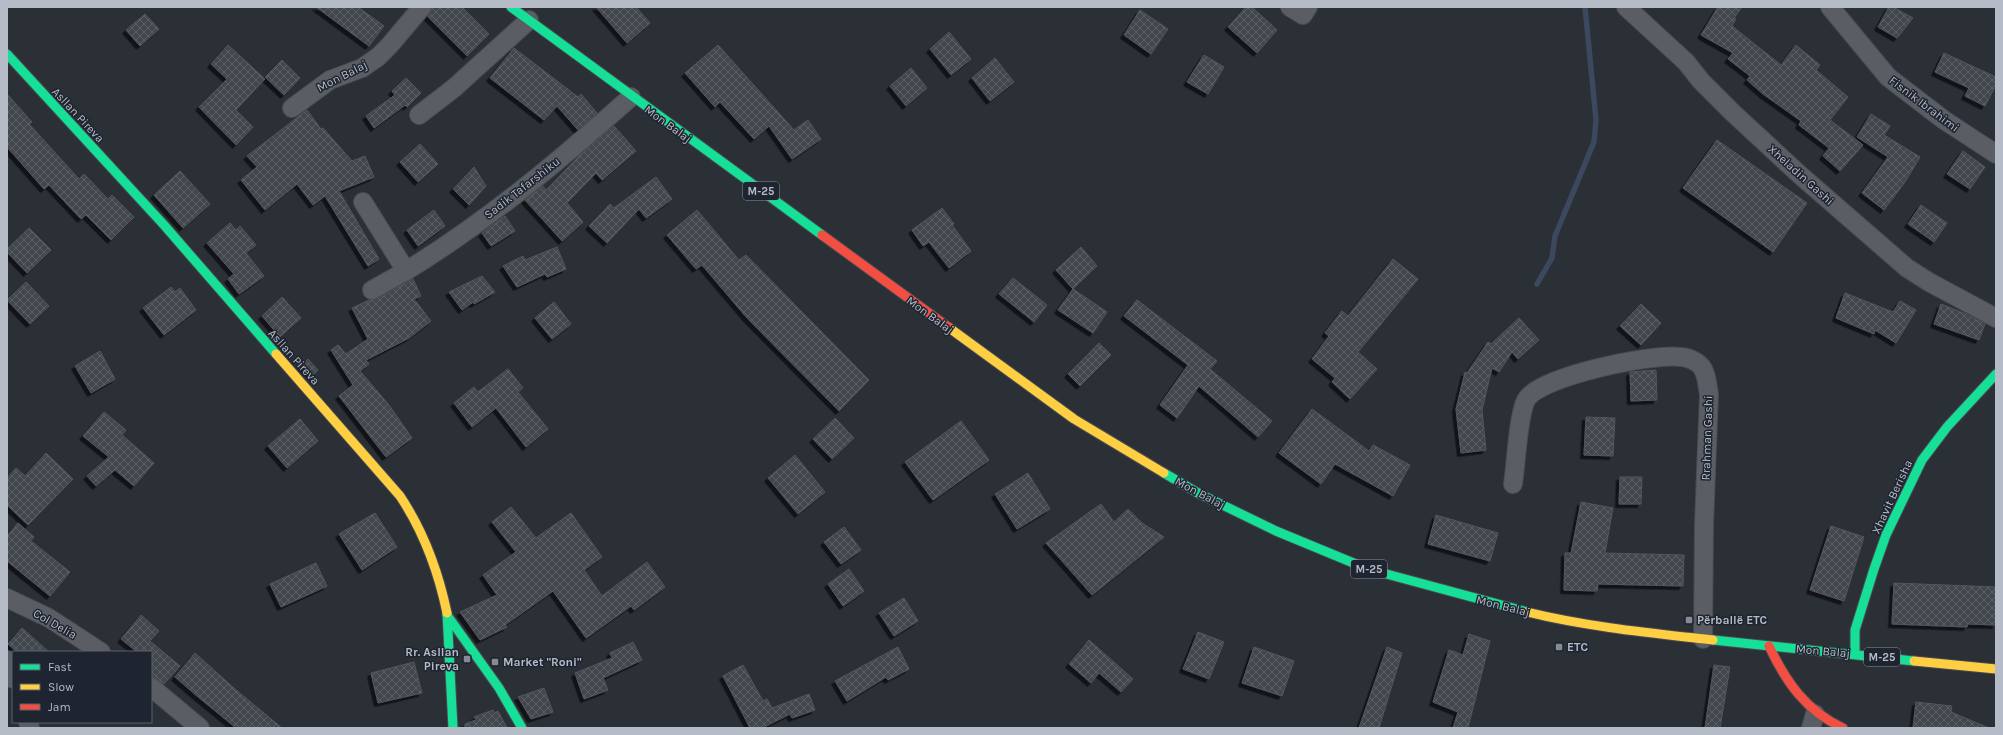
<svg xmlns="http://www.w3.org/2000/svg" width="2003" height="735" viewBox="0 0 2003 735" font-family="Karla,sans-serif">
  <defs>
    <pattern id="building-cross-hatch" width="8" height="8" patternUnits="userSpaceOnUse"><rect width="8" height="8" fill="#43474d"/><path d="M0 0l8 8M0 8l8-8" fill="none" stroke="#5c6065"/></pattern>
    <filter id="shadow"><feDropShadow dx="-3.5" dy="3.5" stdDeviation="0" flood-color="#0009"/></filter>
  </defs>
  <rect width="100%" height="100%" fill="#2b2f36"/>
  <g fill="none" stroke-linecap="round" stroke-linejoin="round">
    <path stroke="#3b485e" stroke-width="5.5" d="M 1537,284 L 1552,258 L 1555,236 L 1594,142 L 1596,120 L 1585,7"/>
  </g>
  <g fill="url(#building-cross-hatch)" stroke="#52565d" filter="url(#shadow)">
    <path d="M 316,7 L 358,7 L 384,26 L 369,46 Z"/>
    <path d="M 432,7 L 462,7 L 489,34 L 467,56 L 428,17 Z"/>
    <path d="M 596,7 L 636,7 L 650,23 L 627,43 Z"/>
    <path d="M 1246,7 L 1252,7 L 1277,30 L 1257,53 L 1228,27 Z"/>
    <path d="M 1718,7 L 1742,7 L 1734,18 L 1736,19 L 1732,26 L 1781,65 L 1796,45 L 1820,65 L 1816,70 L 1848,97 L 1830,120 L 1863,145 L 1840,171 L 1823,156 L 1829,148 L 1799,125 L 1801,121 L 1763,94 L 1747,80 L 1750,76 L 1728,59 L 1733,53 L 1701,35 Z"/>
    <path d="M 1889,7 L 1893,7 L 1913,18 L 1897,38 L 1878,27 Z"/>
    <path d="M 1140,10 L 1168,29 L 1151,54 L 1124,35 Z"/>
    <path d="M 145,14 L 159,29 L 140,46 L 126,30 Z"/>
    <path d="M 949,32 L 971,59 L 951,75 L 930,49 Z"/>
    <path d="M 228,45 L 265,79 L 236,110 L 253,127 L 236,145 L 199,107 L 227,79 L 211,64 Z"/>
    <path d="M 718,45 L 794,130 L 808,120 L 821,139 L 792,159 L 769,126 L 754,139 L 720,102 L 715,107 L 685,73 Z"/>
    <path d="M 514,48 L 578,97 L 581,94 L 597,113 L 578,130 L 557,106 L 544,120 L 490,78 Z"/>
    <path d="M 1944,53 L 1996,77 L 1996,85 L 1985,106 L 1965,96 L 1969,88 L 1935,72 Z"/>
    <path d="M 1204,55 L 1224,67 L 1208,94 L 1187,82 Z"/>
    <path d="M 995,58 L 1014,82 L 990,101 L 972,78 Z"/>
    <path d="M 282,60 L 300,78 L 284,95 L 265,77 Z"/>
    <path d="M 911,68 L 927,88 L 906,106 L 890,86 Z"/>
    <path d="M 406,78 L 421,93 L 407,107 L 405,105 L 374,128 L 366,116 L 395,95 L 392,91 Z"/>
    <path d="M 7,94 L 32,122 L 29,124 L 79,179 L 84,174 L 108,199 L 112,195 L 134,217 L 111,240 L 86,215 L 81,219 L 49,185 L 44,189 L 7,147 Z"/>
    <path d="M 307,110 L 321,129 L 323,128 L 352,161 L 365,156 L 374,177 L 339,191 L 379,259 L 368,266 L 325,196 L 313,205 L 297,184 L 265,210 L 241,180 L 257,167 L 247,156 Z"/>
    <path d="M 1871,114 L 1890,126 L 1884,135 L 1920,157 L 1905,182 L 1884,210 L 1862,193 L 1888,157 L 1857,137 Z"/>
    <path d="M 614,126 L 636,151 L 602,180 L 596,173 L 567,203 L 583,222 L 562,241 L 525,200 L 543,186 L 546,190 L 580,155 Z"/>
    <path d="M 1717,140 L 1807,203 L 1773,252 L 1683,188 Z"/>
    <path d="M 420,144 L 438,164 L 418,182 L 400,162 Z"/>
    <path d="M 1963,151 L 1985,167 L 1970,189 L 1947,174 Z"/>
    <path d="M 474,167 L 486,186 L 469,205 L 453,189 Z"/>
    <path d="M 180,171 L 210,204 L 183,228 L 154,195 Z"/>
    <path d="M 656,177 L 672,199 L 646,218 L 639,209 L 607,243 L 589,226 L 610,204 L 614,208 Z"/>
    <path d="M 1921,205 L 1947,223 L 1934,242 L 1908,224 Z"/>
    <path d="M 942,208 L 954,224 L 952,225 L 971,251 L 949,268 L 929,242 L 923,246 L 912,230 Z"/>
    <path d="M 434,210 L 445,226 L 418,246 L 407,230 Z"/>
    <path d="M 697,210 L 739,260 L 746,255 L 869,380 L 839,411 L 747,318 L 702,265 L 696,269 L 667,235 Z"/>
    <path d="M 505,216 L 515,231 L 491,246 L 482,233 Z"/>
    <path d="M 230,223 L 236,230 L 240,226 L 256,245 L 246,253 L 264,276 L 239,294 L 228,279 L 234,274 L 207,243 Z"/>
    <path d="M 29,228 L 51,250 L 27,273 L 7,252 L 7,249 Z"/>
    <path d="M 557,247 L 566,269 L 547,277 L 545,274 L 517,287 L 503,266 L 523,256 L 525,260 Z"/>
    <path d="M 1081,247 L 1097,266 L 1073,289 L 1056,270 Z"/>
    <path d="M 1393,259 L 1418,279 L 1358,352 L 1377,369 L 1350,399 L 1332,382 L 1335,378 L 1312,359 L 1329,336 L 1325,333 L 1342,311 L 1348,316 Z"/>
    <path d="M 482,276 L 495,292 L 474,304 L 473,302 L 462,310 L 449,292 Z"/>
    <path d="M 1013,278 L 1047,305 L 1034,322 L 999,294 Z"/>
    <path d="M 413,279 L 421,296 L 414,299 L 431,321 L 409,338 L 366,360 L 369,364 L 360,371 L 389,405 L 412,438 L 386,457 L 339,396 L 353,385 L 331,350 L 338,345 L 346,354 L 368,339 L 352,308 L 369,300 L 377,299 Z"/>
    <path d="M 26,282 L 49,306 L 30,324 L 7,300 Z"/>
    <path d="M 171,287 L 175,292 L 180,288 L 196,310 L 164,335 L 143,308 Z"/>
    <path d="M 1073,289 L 1107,312 L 1093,333 L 1058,310 Z"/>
    <path d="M 1845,293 L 1893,312 L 1900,301 L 1916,310 L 1896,343 L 1875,330 L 1874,334 L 1836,318 Z"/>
    <path d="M 282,297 L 301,318 L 280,337 L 262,316 Z"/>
    <path d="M 1137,300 L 1217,361 L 1210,369 L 1272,421 L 1258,437 L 1199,386 L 1177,418 L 1160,405 L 1188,365 L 1124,316 Z"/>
    <path d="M 554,302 L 571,324 L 552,339 L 535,318 Z"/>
    <path d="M 1641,304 L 1661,323 L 1641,345 L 1620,326 Z"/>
    <path d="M 1941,304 L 1966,314 L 1985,324 L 1979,340 L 1934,324 Z"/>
    <path d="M 1519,318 L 1539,340 L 1518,359 L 1512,352 L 1499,372 L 1492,368 L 1482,410 L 1486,450 L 1461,453 L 1456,409 L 1465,372 L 1467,373 L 1488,342 L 1491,344 Z"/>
    <path d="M 1099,343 L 1111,355 L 1080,386 L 1068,374 Z"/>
    <path d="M 100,351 L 115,379 L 91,393 L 75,366 Z"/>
    <path d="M 308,359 L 318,370 L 312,376 L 302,365 Z"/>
    <path d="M 508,369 L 523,388 L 518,392 L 548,429 L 526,447 L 496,408 L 472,427 L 454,403 L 474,387 L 478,392 Z"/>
    <path d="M 1656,370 L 1657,400 L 1631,401 L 1630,372 Z"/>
    <path d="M 1312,409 L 1369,451 L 1373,445 L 1410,465 L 1393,496 L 1335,464 L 1321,484 L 1279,453 Z"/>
    <path d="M 104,412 L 126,430 L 122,435 L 154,463 L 134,486 L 115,470 L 96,486 L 87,476 L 109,457 L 83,436 Z"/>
    <path d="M 1586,417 L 1615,418 L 1613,456 L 1584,455 Z"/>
    <path d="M 835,418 L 854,438 L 832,459 L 813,439 Z"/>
    <path d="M 300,419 L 318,441 L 287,468 L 268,446 Z"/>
    <path d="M 961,421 L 989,460 L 933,500 L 905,462 Z"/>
    <path d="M 46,453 L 73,479 L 28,525 L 7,505 L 7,478 L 16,468 L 25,476 Z"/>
    <path d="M 795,455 L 825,492 L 798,514 L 768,478 Z"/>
    <path d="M 1028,473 L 1050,509 L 1017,529 L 995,494 Z"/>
    <path d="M 1620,477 L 1642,477 L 1641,504 L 1619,504 Z"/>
    <path d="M 1581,502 L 1613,508 L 1605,553 L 1684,555 L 1683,586 L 1598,584 L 1597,591 L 1564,590 L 1565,553 L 1571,553 Z"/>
    <path d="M 1101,504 L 1114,522 L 1128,509 L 1142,523 L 1164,537 L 1092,595 L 1046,543 Z"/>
    <path d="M 511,507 L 536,538 L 571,513 L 602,557 L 584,570 L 602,596 L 647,562 L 665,587 L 634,610 L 631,606 L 586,638 L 553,591 L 505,625 L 507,627 L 480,640 L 460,612 L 497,595 L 483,575 L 516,552 L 492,522 Z"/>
    <path d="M 375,513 L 397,547 L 362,570 L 339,534 Z"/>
    <path d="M 1436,515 L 1498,533 L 1490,561 L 1428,544 Z"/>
    <path d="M 18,523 L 34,537 L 31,541 L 70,572 L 50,596 L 7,561 L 7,536 Z"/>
    <path d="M 1831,526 L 1864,537 L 1844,601 L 1810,590 Z"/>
    <path d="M 844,527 L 861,550 L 841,564 L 824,542 Z"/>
    <path d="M 316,563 L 327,586 L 281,607 L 270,584 Z"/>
    <path d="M 849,569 L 864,591 L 843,606 L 828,584 Z"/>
    <path d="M 1894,583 L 1996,587 L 1996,625 L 1968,624 L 1967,627 L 1892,624 Z"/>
    <path d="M 904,598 L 918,621 L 894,636 L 879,613 Z"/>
    <path d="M 141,615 L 159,631 L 150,641 L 180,666 L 164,684 L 157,679 L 151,677 L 151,652 L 137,652 L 121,639 Z"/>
    <path d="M 22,628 L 49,652 L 17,652 L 8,644 Z"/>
    <path d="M 1198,632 L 1224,642 L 1209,679 L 1183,669 Z"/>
    <path d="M 1469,634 L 1490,641 L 1468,728 L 1453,728 L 1458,712 L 1433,702 L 1449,650 L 1463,655 Z"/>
    <path d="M 1089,640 L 1133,679 L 1121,692 L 1099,673 L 1091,683 L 1069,664 Z"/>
    <path d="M 633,642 L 642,660 L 603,678 L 608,690 L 584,699 L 575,673 L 612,658 L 610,653 Z"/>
    <path d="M 898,647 L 909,669 L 888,680 L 886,677 L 847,701 L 835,681 Z"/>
    <path d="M 1254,647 L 1294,661 L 1282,696 L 1242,683 Z"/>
    <path d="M 1387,647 L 1402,653 L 1379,728 L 1359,728 Z"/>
    <path d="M 195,653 L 235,689 L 282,728 L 236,728 L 197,696 L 175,677 Z"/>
    <path d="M 414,662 L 422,693 L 378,703 L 371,673 Z"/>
    <path d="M 743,665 L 763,701 L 767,699 L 772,708 L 809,694 L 815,710 L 792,718 L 790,714 L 762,728 L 750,728 L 723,676 Z"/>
    <path d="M 1714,665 L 1730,667 L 1720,728 L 1705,728 Z"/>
    <path d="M 544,688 L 553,712 L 531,719 L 518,697 Z"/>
    <path d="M 1916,702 L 1952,706 L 1951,712 L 1989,728 L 1913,728 Z"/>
    <path d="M 493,710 L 494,713 L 498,711 L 507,728 L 465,728 L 465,724 L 476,720 L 474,717 Z"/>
  </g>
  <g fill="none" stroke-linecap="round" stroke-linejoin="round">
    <defs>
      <g id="street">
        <path d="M 1290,7 L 1303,15 L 1308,7"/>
        <path d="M 1626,7 L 1686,62 L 1701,81 L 1733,113 L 1800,175 L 1907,268 L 1929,282 L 1996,318"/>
        <path d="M 1830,7 L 1888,77 L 1944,120 L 1996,154"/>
        <path d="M 292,108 L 330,80 L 362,68 L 378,57 L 389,46 L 422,7"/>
        <path d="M 419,115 L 454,88 L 529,20"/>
        <path d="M 363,202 L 406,271 C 488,221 560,160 631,97"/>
        <path d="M 372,290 L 406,271"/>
        <path d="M 1513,484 C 1516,465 1518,416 1526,400 C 1539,376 1654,353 1681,357 C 1687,357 1696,361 1700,365 C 1707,372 1707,385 1709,394 L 1704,525 L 1703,639"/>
        <path d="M 7,598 L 49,618 L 101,652"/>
        <path d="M 7,660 L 13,679"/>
        <path d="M 151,687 L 200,728"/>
        <path d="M 28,722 L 30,728"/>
        <path d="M 1811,728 L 1815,714"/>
      </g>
      <g id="fast">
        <path d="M 511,7 L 822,235"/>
        <path d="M 7,54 L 164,225 L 276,354"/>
        <path d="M 1164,473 L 1198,493 L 1276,531 L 1368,569 L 1527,612"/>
        <path d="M 447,613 L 453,728"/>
        <path d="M 447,615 L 499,688 L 522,728"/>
        <path d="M 1713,640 L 1914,661"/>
        <path d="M 1855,654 L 1855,630 L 1874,569 L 1886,535 L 1922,460 L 1947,427 L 1996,374"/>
      </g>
      <g id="slow">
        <path d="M 948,327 L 1074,419 L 1164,473"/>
        <path d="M 276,354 L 400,496 C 424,532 438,570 447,613"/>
        <path d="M 1527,612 C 1588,627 1651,633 1713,640"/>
        <path d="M 1914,661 L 1996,669"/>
      </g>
      <g id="jam">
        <path d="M 822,235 L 948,327"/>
        <path d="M 1769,646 C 1786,682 1806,711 1843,728"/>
      </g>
    </defs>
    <use href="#street" stroke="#484b51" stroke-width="20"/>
    <use href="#fast" stroke="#484b51" stroke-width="11"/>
    <use href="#slow" stroke="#484b51" stroke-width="11"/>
    <use href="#jam" stroke="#484b51" stroke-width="11"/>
    <use href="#street" stroke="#5a5d64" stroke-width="18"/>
    <use href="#fast" stroke="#16e098" stroke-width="9"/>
    <use href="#slow" stroke="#ffcf43" stroke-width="9"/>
    <use href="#jam" stroke="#f24e42" stroke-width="9"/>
  </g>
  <g fill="#858a94" stroke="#1e2530" stroke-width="1.5">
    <rect x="1685" y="616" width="8" height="8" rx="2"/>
    <rect x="1555" y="643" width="8" height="8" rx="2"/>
    <rect x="463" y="655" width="8" height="8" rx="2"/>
    <rect x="491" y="658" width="8" height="8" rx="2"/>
  </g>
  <g text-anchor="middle" stroke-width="3" stroke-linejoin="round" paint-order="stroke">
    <g fill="#1e2530" stroke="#888e9a" stroke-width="1">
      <rect x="743" y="182" width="36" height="18" rx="3"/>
      <rect x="1351" y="560" width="36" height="18" rx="3"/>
      <rect x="1864" y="648" width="36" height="18" rx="3"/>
    </g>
    <g font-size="11" font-weight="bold" fill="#b5bbc7">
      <text x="761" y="195">M-25</text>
      <text x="1369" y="573">M-25</text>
      <text x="1882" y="661">M-25</text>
    </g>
    <g font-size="12" fill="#b5bbc7" stroke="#1e2530">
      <text transform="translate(342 76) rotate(-27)" y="4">Mon Balaj</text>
      <text transform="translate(1924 104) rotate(37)" y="4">Fisnik Ibrahimi</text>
      <text transform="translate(78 115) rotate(47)" y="4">Asllan Pireva</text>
      <text transform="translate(668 124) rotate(36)" y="4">Mon Balaj</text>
      <text transform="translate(1801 175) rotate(42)" y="4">Xheladin Gashi</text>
      <text transform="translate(522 188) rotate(-38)" y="4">Sadik Tafarshiku</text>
      <text transform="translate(930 315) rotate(36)" y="4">Mon Balaj</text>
      <text transform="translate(294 357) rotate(48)" y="4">Asllan Pireva</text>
      <text transform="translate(1707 438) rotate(-88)" y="4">Rrahman Gashi</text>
      <text transform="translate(1200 493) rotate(28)" y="4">Mon Balaj</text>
      <text transform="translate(1892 497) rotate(-65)" y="4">Xhavit Berisha</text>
      <text transform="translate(1503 606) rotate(14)" y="4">Mon Balaj</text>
      <text transform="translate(55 624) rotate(30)" y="4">Col Delia</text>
      <text transform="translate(1823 651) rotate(5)" y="4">Mon Balaj</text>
    </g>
    <g font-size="12" font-weight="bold" fill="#b5bbc7" stroke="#1e2530" text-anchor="start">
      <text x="1697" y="624">Përballë ETC</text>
      <text x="1567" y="651">ETC</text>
      <text x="459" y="656" text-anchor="end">Rr. Asllan<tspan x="459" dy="14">Pireva</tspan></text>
      <text x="503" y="666">Market "Roni"</text>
    </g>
  </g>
  <rect width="2003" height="735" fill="none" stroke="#b5bbc7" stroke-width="16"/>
  <rect x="12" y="651" width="140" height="72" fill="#1e2530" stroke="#5a616c"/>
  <rect x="20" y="664" width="20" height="6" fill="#16e098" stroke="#5a616c"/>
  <text x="48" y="671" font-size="12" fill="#b5bbc7">Fast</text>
  <rect x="20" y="684" width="20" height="6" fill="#ffcf43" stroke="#5a616c"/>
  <text x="48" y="691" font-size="12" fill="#b5bbc7">Slow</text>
  <rect x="20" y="704" width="20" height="6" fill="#f24e42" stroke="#5a616c"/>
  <text x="48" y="711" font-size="12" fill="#b5bbc7">Jam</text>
</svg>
